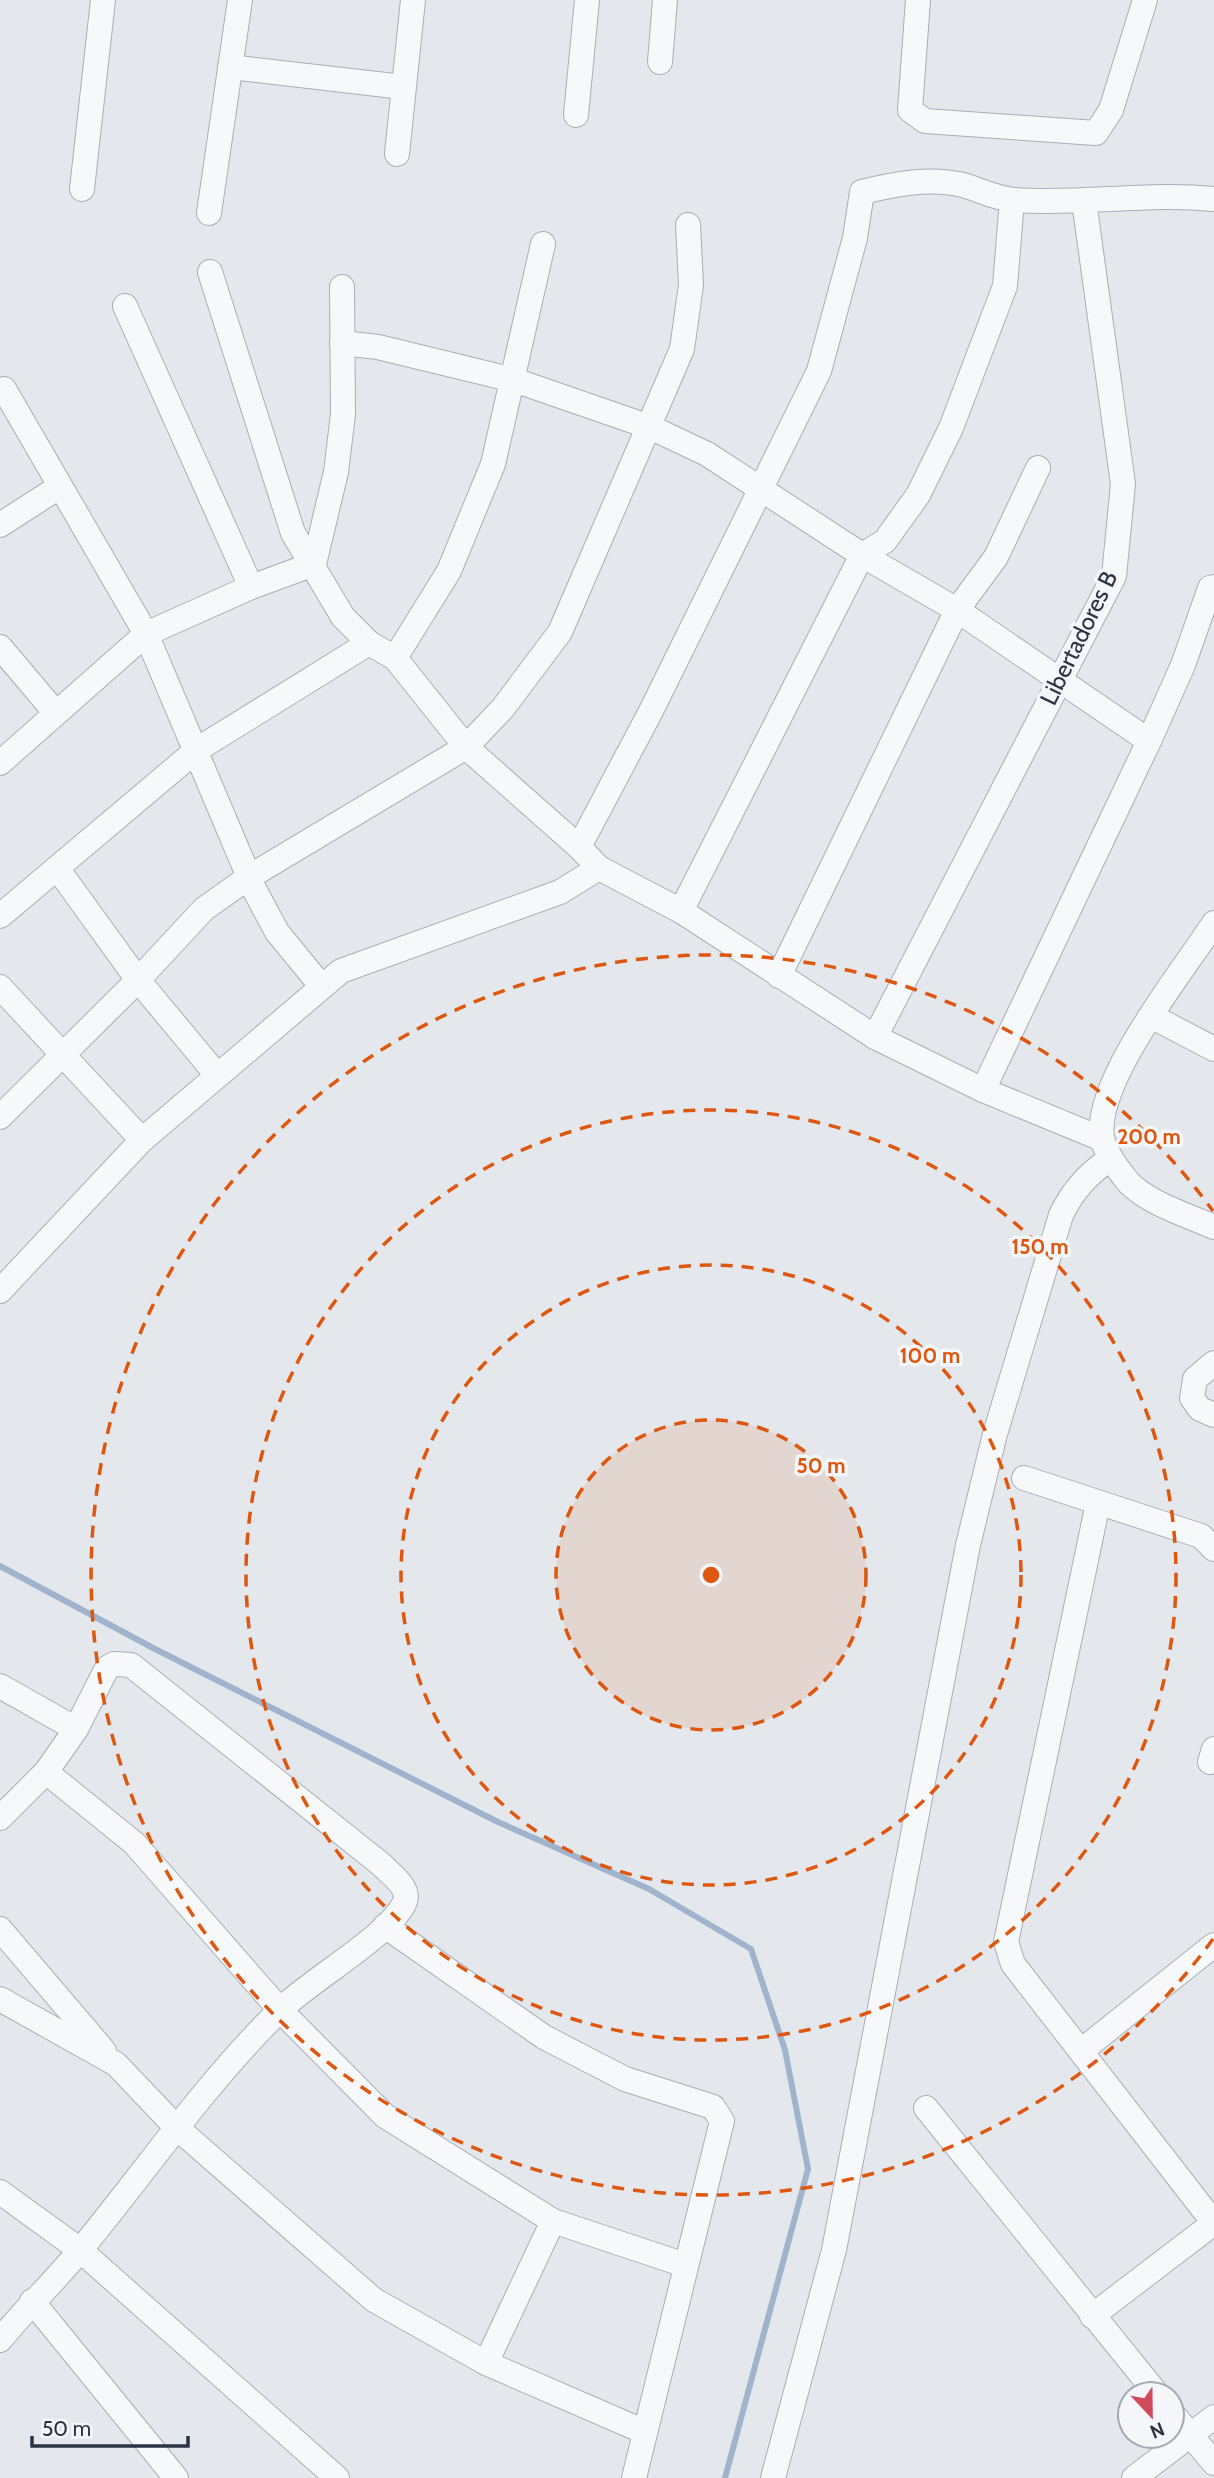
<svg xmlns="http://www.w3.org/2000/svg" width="1214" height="2478" viewBox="0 0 1214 2478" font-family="Cabin,sans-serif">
  <rect width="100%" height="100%" fill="#e4e7ec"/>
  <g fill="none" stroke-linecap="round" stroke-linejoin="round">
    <path stroke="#9fb4cc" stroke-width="6" d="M 0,1566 L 155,1649 L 498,1822 L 649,1889 L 751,1949 L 785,2050 L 808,2169 L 725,2478"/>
    <defs>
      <g id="minor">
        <path d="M 918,0 L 910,110 L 925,121 L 1096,133 L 1111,110 L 1145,0"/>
        <path d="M 660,62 L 665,0"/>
        <path d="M 230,67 L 403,87"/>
        <path d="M 576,115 L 587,0"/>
        <path d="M 397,154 L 413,0"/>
        <path d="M 82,189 L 103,0"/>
        <path d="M 209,213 L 240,0"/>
        <path d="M 210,272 L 293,533 L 343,617 L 369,643 L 395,658 L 466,747 L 579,847 L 599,868 L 681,911 L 875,1037 L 983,1090 L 1102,1139"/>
        <path d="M 125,306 L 251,587"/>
        <path d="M 342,343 L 378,347 L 514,380 L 650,427 L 707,454 L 862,555 L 957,610 L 1149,741"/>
        <path d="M 4,389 L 146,634 L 254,889 L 277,932 L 322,987"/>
        <path d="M 0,525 L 59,487"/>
        <path d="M 0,647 L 55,712"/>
        <path d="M 395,658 L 449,571 L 493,464 L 543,244"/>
        <path d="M 0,763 L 146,634 L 251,587 L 314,564 L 336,472 L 343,414 L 342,287"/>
        <path d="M 579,847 L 651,711 L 819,371 L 855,238 L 862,192 C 895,184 929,177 963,185 C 980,190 997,199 1015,200 C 1081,205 1148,192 1214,199"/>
        <path d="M 57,868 L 138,980 L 217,1075"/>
        <path d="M 681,911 L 862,555 L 885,541 L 918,495 L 951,428 L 1005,286 L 1012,200"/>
        <path d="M 0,916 L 198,749 L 369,643"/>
        <path d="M 1214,923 C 1183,971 1094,1081 1102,1137 C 1105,1153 1119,1171 1129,1183 C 1150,1204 1187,1215 1214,1227"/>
        <path d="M 779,976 L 957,610 L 996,557 L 1038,468"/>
        <path d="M 0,987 L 142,1140"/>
        <path d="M 1151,1016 L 1214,1049"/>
        <path d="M 875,1037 L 1114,576 L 1123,484 L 1084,201"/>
        <path d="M 983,1090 L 1149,741 L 1183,665 L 1210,588 L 1214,587"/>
        <path d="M 0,1117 L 138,980 L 204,909 L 249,877 L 466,747 L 503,708 L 560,632 L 682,349 L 691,285 L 688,225"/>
        <path d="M 0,1291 L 142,1140 L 341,971 L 560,892 L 599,868"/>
        <path d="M 1214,1363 L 1195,1379 L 1192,1398 L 1200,1409 L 1214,1415"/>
        <path d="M 1024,1478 L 1201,1536 L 1214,1549"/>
        <path d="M 1098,1503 L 1006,1942 L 1013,1964 L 1214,2223"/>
        <path d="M 0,1686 L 76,1729"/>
        <path d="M 1210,1762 L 1214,1749"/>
        <path d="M 46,1772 L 134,1843 L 280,2010 L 385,2116 L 553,2221 L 685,2265"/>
        <path d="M 0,1818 L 46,1772 L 76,1729 L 107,1668 L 114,1664 L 131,1665 L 382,1865 C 391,1875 412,1888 404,1904 C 385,1939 310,1980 279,2011 C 205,2084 147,2169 82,2248 C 56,2280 26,2308 0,2340"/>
        <path d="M 385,1926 L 544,2037 L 625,2079 L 713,2107 L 722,2121 L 634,2478"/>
        <path d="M 0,1929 L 104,2051"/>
        <path d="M 0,1999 L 116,2064 L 176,2127 L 374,2300 L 486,2363 L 645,2432"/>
        <path d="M 1081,2051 L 1214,1945"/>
        <path d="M 926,2108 L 1157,2394"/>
        <path d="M 0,2192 L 80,2250 L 337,2478"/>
        <path d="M 32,2301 L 176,2478"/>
        <path d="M 1092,2316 L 1214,2223"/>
        <path d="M 486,2363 L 553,2221"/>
        <path d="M 1172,2413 L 1214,2463"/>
        <path d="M 773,2478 L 834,2250 L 968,1545 L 995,1434 L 1061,1215 C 1073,1190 1088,1174 1111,1158"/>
        <path d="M 1134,2478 L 1214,2417"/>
      </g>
    </defs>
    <use href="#minor" stroke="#a9aeb7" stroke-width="26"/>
    <use href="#minor" stroke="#f7f8fa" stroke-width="24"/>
  </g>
  <circle cx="711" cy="1575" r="155" fill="#df570f" fill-opacity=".12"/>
  <g fill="none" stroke="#df570f" stroke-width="3.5" stroke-dasharray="12 9">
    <circle cx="711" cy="1575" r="155"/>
    <circle cx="711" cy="1575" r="310"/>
    <circle cx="711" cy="1575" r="465"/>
    <path d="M1213 1939A620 620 0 1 1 1213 1211"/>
  </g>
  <g text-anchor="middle" stroke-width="7" stroke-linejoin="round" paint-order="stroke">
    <g font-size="24" fill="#2b3445" stroke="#f4f6f9">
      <text transform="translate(1079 638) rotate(-64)" y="8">Libertadores B</text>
    </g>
  </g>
  <circle cx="711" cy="1575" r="10" fill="#df570f" stroke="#f4f6f9" stroke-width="3.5"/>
  <g font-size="21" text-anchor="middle" font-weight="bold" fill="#df570f" stroke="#f4f6f9" stroke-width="7" stroke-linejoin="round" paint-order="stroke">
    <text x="1149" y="1144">200 m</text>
    <text x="1040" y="1254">150 m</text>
    <text x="930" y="1363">100 m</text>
    <text x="821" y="1473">50 m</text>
  </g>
  <g transform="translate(1151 2415) rotate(158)"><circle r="33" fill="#f4f6f9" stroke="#a4a8b1" stroke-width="2"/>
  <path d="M0-5L12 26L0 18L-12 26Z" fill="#d1495b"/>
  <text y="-10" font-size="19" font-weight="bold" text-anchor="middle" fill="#2b3445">N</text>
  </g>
  <path d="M32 2436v10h156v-10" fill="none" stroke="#2b3445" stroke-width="3.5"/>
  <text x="42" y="2436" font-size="21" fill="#2b3445" stroke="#f4f6f9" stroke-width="5" paint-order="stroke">50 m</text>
</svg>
